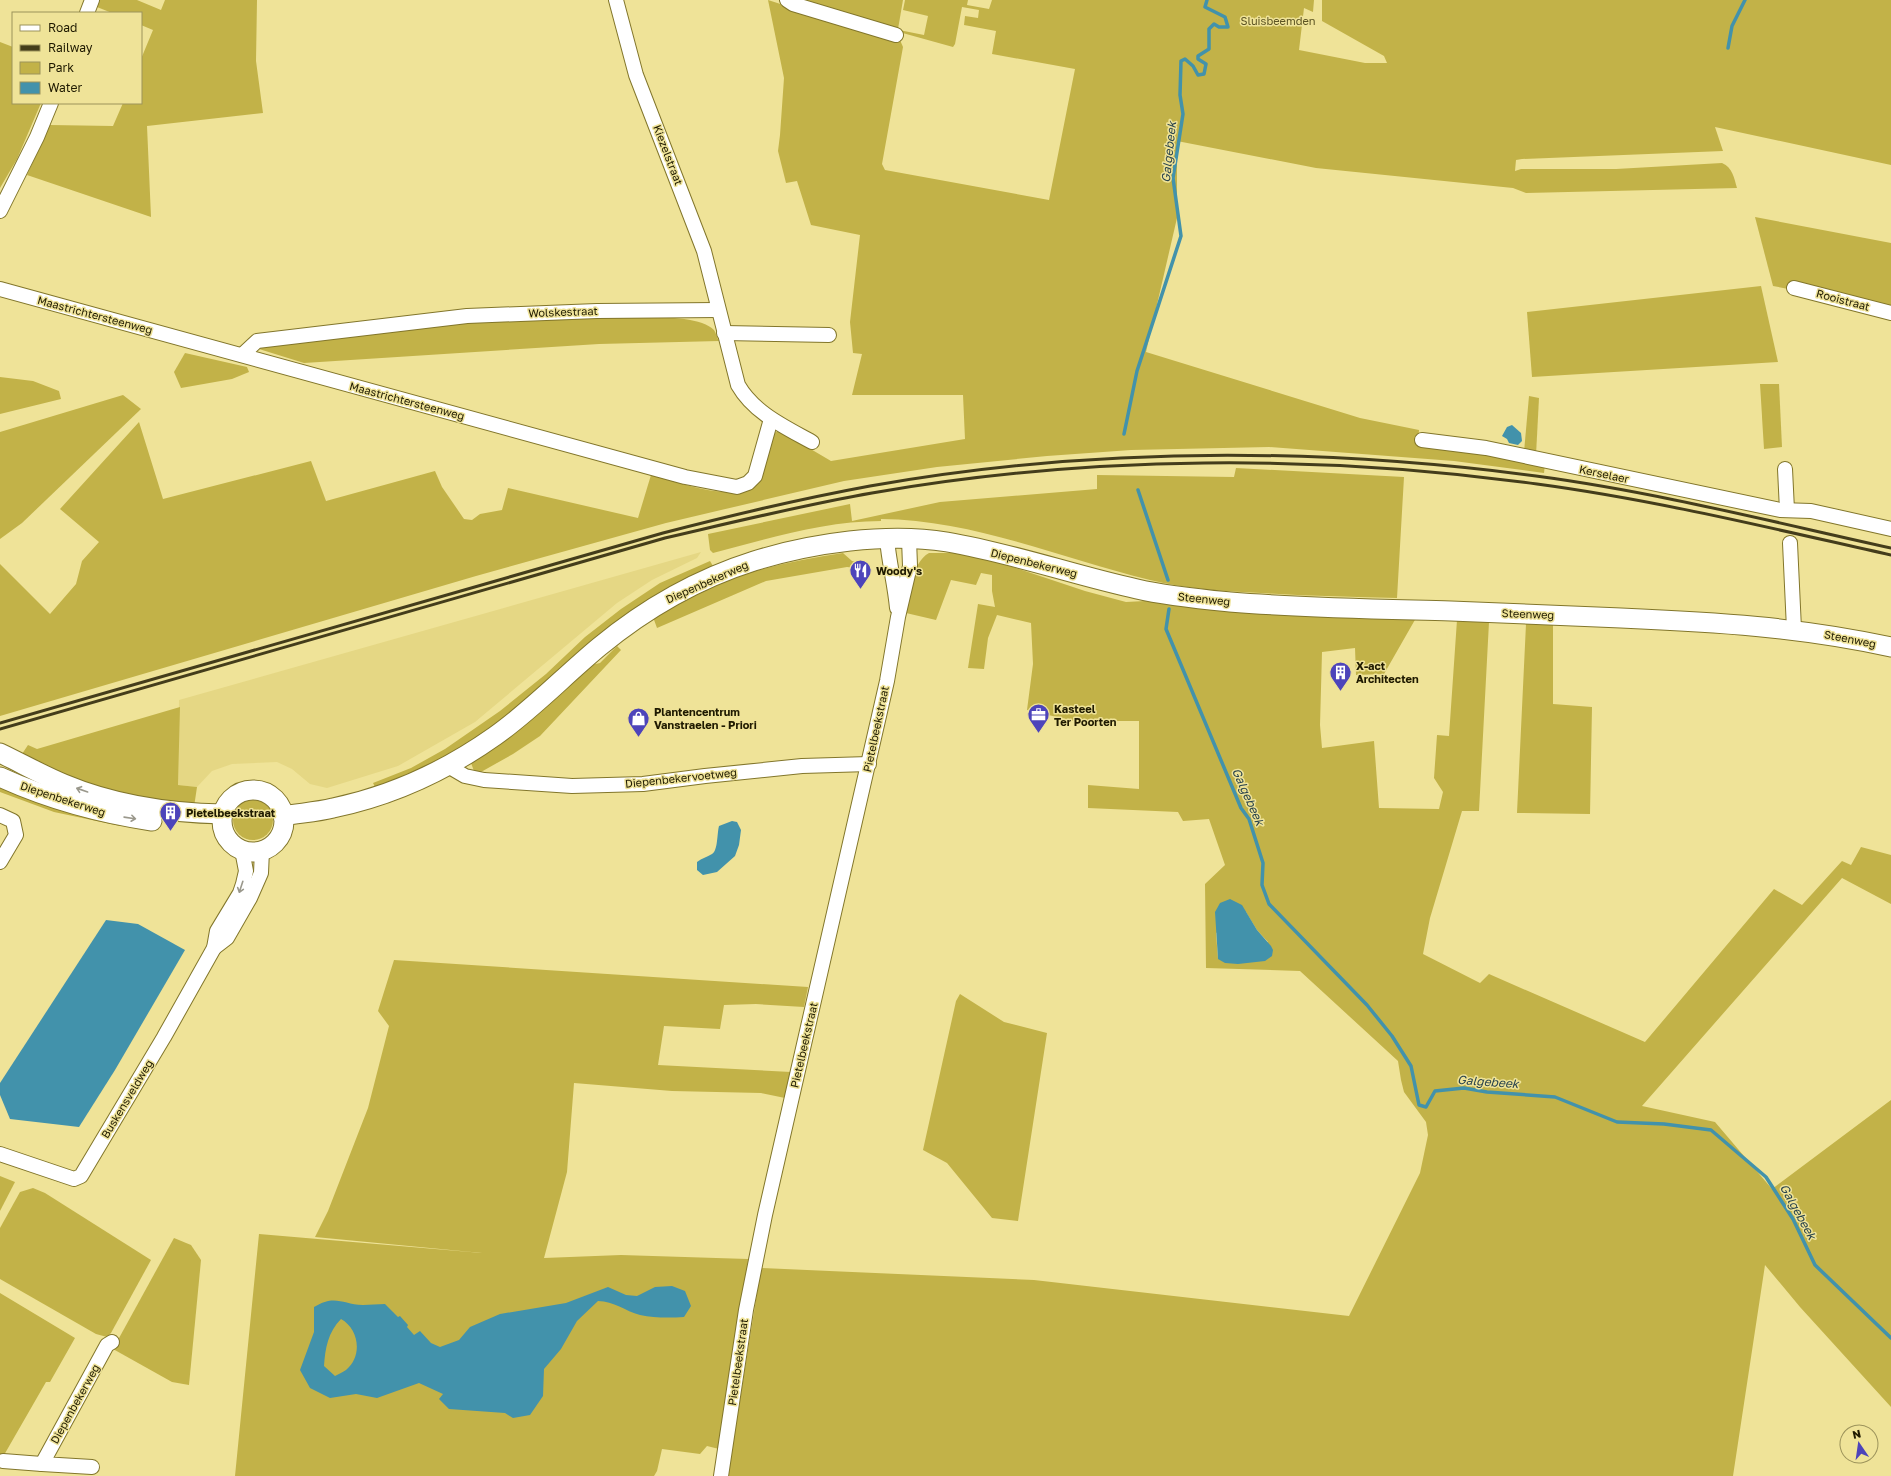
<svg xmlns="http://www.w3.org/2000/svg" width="1891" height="1476" viewBox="0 0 1891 1476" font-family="'Golos Text',sans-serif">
  <rect width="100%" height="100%" fill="#efe398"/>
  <path fill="#e5d784" d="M 701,552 L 697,558 L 652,580 L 617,603 L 475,722 L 398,766 L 327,788 L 310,784 L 292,769 L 277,762 L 232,764 L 212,771 L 197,787 L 178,785 L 179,700 Z"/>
  <g fill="#c2b248" fill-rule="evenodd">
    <path d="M 100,0 L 137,0 L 161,10 L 165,0 L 257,0 L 256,61 L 263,113 L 147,126 L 151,217 L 27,175 L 50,125 L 113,126 L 123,103 L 141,103 L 141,59 L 153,30 L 141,25 L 141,13 L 112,13 L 97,7 Z"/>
    <path d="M 768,0 L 895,41 L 900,40 L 903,47 L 882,164 L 885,170 L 1049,200 L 1075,69 L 992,54 L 996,31 L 964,25 L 965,16 L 978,18 L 979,10 L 962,7 L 955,44 L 953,47 L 899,32 L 899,30 L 924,35 L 928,16 L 903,10 L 905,0 L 968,0 L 967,5 L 989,9 L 992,0 L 1314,0 L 1313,12 L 1304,8 L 1299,50 L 1365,63 L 1387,63 L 1384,56 L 1322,21 L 1322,0 L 1891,0 L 1891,165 L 1715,127 L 1723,151 L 1522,159 L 1516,160 L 1515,171 L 1521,169 L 1616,169 L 1722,163 C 1733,168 1734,178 1737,188 L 1526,193 L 1513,188 L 1316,168 L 1177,141 L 1177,218 L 1146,352 L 1360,418 L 1419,430 L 1418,443 L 1545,464 L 1544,473 L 1454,461 L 1269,447 L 1131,450 L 1047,456 L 937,467 L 844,481 L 666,523 L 476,576 L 0,716 L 0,564 L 50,614 L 76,584 L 82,561 L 99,542 L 60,509 L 139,422 L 163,499 L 311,461 L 326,501 L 435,471 L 442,487 L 464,519 L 472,520 L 480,514 L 502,510 L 508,488 L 638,518 L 651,475 C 678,482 714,496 741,491 L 773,433 L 780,431 L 831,461 L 965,439 L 963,395 L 852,395 L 862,354 L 853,353 L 850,322 L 860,235 L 811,225 L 797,181 L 786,183 L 778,151 L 780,135 L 784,78 Z"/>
    <path d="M 800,0 L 903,0 L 898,29 Z"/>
    <path d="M 0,42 L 13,47 L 13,103 L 41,103 L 17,159 L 0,188 Z"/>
    <path d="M 1755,217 L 1891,243 L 1891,309 L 1773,286 Z"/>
    <path d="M 1761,286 L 1778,362 L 1532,377 L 1527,312 Z"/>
    <path d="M 629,317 C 647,317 701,315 714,330 C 716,333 717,338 719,341 L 599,344 L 304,363 L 259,349 L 260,346 L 467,322 Z"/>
    <path d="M 185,353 L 247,367 L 249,372 L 232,379 L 181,388 L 174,372 Z"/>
    <path d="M 0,377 L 33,381 L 59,391 L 61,399 L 0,414 Z"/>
    <path d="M 1760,384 L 1779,384 L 1782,447 L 1764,449 Z"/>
    <path d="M 123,395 L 141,409 L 22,523 L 0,539 L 0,432 Z"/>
    <path d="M 1529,396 L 1539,398 L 1536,455 L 1524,452 Z"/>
    <path d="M 1236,468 L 1404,477 L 1397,598 C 1352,597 1306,596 1261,593 C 1224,591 1186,589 1150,580 C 1060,558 974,520 881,519 L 881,521 C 824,521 768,539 713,553 L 710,550 L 708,534 L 850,504 L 852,521 L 940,502 L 1097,489 L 1097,475 L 1234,477 Z"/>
    <path d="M 843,553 L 852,561 L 865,564 L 864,569 L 847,567 L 766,581 L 657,628 L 653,617 C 667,609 681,599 696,593 C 742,571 792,561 843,553 Z"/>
    <path d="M 929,553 L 956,553 L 992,560 L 1085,591 L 1126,602 L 1145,601 L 1217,609 L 1416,618 L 1384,674 L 1356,675 L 1355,648 L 1322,652 L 1320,725 L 1322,748 L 1374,741 L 1379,808 L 1439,809 L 1443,792 L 1434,778 L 1437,735 L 1449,736 L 1457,620 L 1489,622 L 1479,811 L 1462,811 L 1430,918 L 1423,954 L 1480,983 L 1489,974 L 1645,1042 L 1774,889 L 1802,905 L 1842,861 L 1851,865 L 1861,847 L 1891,855 L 1891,904 L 1842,878 L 1642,1106 L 1715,1122 L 1772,1189 L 1891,1100 L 1891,1407 L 1800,1307 L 1765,1265 L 1733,1476 L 728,1476 L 761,1268 L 1034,1280 L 1349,1316 L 1420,1173 L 1428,1135 L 1426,1122 L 1404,1092 L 1401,1080 L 1398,1061 L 1300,971 L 1206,968 L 1205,884 L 1225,865 L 1209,819 L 1183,821 L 1178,812 L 1088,808 L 1088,785 L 1139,789 L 1139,721 L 1074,721 L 1027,710 L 1033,664 L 1031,623 L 997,615 L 988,638 L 984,669 L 968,668 L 978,604 L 995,607 L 992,591 L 992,575 L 981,573 L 976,585 L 951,580 L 936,620 L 906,613 C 910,595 911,563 929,553 ZM 1246,912 L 1257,930 L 1268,942 L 1218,959 L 1216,933 Z"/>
    <path d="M 710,561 L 713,566 L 472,743 L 431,767 L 376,789 L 373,783 L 411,768 L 445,749 L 500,711 L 546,674 L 585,637 L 621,609 L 660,583 Z"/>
    <path d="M 1526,624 L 1553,625 L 1553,704 L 1592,707 L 1590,814 L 1517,813 Z"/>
    <path d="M 617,646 L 621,650 L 540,736 L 513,754 L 481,772 L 474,771 L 471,763 L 475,759 L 587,666 L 600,663 Z"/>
    <path d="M 180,707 L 178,785 L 197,787 L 194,807 L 111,793 L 20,757 L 28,745 L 37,749 Z"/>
    <path d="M 0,783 L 116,821 L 120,826 L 54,812 L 0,792 Z"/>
    <circle cx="253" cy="820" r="20"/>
    <path d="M 394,960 L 808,987 L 804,1007 L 756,1004 L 724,1005 L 720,1029 L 664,1026 L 658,1065 L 791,1072 L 785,1098 L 761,1093 L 672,1091 L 574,1083 L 567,1172 L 544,1258 L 621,1255 L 748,1259 L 746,1286 L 719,1449 L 707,1446 L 700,1454 L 662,1449 L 657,1471 L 654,1476 L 235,1476 L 259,1234 L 482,1253 L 315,1237 L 328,1211 L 368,1108 L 389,1026 L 378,1011 Z"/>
    <path d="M 960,994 L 1004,1022 L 1047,1033 L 1018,1221 L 992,1218 L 947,1163 L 923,1150 L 956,1001 Z"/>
    <path d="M 0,1176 L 15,1182 L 0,1211 Z"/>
    <path d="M 33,1188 L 45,1193 L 151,1260 L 111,1333 L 107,1337 L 96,1334 L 0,1279 L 0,1228 L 20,1192 Z"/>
    <path d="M 174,1238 L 191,1245 L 201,1260 L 189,1385 L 172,1382 L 113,1349 Z"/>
    <path d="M 0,1293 L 75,1338 L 50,1382 L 46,1382 L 0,1462 Z"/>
  </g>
  <g fill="#4292ab" fill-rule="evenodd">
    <path d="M 1512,425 L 1521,433 L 1522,441 L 1518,445 L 1509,443 L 1507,439 L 1502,436 L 1507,427 Z"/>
    <path d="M 732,821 L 737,822 L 741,830 L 739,845 L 735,856 L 717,872 L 703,875 L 697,870 L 697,862 C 702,858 707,857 712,854 C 718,851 717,833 719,826 Z"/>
    <path d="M 1230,899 L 1242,905 L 1257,930 L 1271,946 L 1273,950 L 1272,956 L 1265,961 L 1238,964 L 1225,963 L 1218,959 L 1215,912 L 1220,903 Z"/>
    <path d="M 106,920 L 138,924 L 185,950 L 115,1070 L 79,1127 L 10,1119 L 0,1095 L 0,1083 Z"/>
    <path d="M 672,1286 L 685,1291 L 691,1306 L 684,1317 C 669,1318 654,1318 640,1315 C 625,1311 614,1301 598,1301 L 577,1321 L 561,1349 L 544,1369 L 543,1396 L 530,1415 L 513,1418 L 505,1413 L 449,1409 L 439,1399 L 443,1394 L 419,1383 L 377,1398 L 356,1394 L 330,1398 L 310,1388 L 300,1370 L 314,1332 L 314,1307 C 335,1294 342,1304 363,1305 C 370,1305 378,1304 385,1304 L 398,1317 L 400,1316 L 408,1325 L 407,1327 L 414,1335 L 420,1331 L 431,1343 L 440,1347 L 459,1340 L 470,1327 L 500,1314 L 566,1303 L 608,1287 L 626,1295 L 637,1296 L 655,1287 ZM 341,1319 C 359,1329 363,1356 346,1370 C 343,1372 339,1374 335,1376 L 324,1366 C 325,1349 328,1332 341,1319 Z"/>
  </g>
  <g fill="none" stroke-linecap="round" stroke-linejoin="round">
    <g stroke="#4292ab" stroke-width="3.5">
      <path d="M 1728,48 L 1732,26 L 1745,0"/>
      <path d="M 1124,434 L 1137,371 L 1181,236 L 1173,178 L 1183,114 L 1180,95 L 1181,61 L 1185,59 L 1193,66 L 1198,75 L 1204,74 L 1206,64 L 1198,59 L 1198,56 L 1209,49 L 1209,29 L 1214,24 L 1219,27 L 1228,27 L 1225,17 L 1205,7 L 1207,0"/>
      <path d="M 1138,490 L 1168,580"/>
      <path d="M 1169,609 L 1166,629 L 1241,808 L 1249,819 L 1263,863 L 1262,885 L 1269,904 L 1367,1005 L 1392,1036 L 1411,1066 L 1419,1105 L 1426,1107 L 1435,1091 L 1464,1088 L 1487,1092 L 1555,1097 L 1617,1122 L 1664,1124 L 1711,1130 L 1766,1177 L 1793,1219 L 1815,1265 L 1891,1338"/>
    </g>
    <defs>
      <g id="street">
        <path d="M 616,0 L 636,75 L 704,251 L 738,385 C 754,413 785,427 812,442"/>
        <path d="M 787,0 L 793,4 L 896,35"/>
        <path d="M 87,13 L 92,0"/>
        <path d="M 0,211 L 37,137 L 51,103"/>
        <path d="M 1794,288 L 1891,313"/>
        <path d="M 0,289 L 685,477 L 737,487 L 748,483 L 755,476 L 771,419"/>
        <path d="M 724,333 L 829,335"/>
        <path d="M 242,355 L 257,341 L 467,316 L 597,311 L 718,310"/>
        <path d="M 1422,440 L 1486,448 L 1780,510 L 1811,511 L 1891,529"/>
        <path d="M 1785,469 L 1787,510"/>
        <path d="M 887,539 C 889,563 895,585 897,608"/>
        <path d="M 1790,543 L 1794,629"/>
        <path d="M 448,766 L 465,776 L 484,780 L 572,786 L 643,784 L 705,776 L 802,766 L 869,764"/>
        <path d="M 0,815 L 13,821 L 16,835 L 0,862"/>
        <path d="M 214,948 L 227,938 L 250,898 L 261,873 L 262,850"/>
        <path d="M 0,1154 L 74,1179 L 81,1176 L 164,1037 L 214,948 L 217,931 L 240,893 L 243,884 L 246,871 L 242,850"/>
        <path d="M 3,1461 L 42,1464"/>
        <path d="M 92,1467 L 42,1464 L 107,1345 L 112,1342"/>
        <path d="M 721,1476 L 746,1310 L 765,1215 L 887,681 L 898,617 L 910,566 L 909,539"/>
      </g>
      <g id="secondary">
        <path d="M 0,753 C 21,763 42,775 64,784 C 114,805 169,813 223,814"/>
        <path d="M 0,777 C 48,799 99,813 152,821"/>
        <circle cx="253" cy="821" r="31"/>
        <path d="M 283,816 C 300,813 317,812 333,808 C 391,796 447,770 495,736 C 532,710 564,676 599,647 C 645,609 697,579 754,561 C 812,543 887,532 947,542 C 1012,553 1073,575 1137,589 C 1167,596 1199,599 1230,602 C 1303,608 1377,609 1451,611 C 1507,613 1564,616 1621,618 C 1714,622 1800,627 1891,647"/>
      </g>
    </defs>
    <use href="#street" stroke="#82762b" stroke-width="16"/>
    <use href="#secondary" stroke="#82762b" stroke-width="21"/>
    <use href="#street" stroke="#fff" stroke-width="14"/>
    <use href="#secondary" stroke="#fff" stroke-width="19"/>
    <g stroke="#443d1b" stroke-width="3">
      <path d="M 0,723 L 663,533 C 732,515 800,499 870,486 C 1090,447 1316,447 1536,476 C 1656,492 1773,522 1891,548"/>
      <path d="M 0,729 L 665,538 C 734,522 803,505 872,493 C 1088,455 1320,454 1537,484 C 1656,500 1774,529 1891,555"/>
    </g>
  </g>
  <defs><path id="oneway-shaft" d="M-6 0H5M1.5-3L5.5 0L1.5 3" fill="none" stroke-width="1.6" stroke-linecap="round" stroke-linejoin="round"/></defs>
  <g stroke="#9a988c">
    <use href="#oneway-shaft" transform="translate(82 790) rotate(-161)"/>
    <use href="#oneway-shaft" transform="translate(130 818) rotate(8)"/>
    <use href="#oneway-shaft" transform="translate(241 887) rotate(108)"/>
  </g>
  <defs>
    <symbol id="restaurant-pin" viewBox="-11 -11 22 30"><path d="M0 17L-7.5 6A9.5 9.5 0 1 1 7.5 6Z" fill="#4d44ba" stroke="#efe398"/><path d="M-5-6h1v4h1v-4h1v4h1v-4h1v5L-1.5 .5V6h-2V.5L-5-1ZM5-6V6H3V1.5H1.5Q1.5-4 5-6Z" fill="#fff"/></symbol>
    <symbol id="building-pin" viewBox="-11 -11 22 30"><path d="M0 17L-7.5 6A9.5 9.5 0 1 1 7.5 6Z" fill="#4d44ba" stroke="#efe398"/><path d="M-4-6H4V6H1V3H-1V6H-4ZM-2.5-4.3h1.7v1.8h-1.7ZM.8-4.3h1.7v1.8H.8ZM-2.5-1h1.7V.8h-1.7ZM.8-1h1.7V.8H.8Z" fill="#fff"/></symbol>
    <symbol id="office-pin" viewBox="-11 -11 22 30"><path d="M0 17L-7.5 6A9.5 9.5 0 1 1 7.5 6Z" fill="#4d44ba" stroke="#efe398"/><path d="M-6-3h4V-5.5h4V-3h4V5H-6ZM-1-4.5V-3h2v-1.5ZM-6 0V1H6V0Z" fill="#fff"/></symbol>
    <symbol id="shop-pin" viewBox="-11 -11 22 30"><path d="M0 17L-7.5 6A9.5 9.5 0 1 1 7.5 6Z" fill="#4d44ba" stroke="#efe398"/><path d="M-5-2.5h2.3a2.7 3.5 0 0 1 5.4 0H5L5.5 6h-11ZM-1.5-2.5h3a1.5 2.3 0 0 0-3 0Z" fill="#fff"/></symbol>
  </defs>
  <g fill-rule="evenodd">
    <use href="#restaurant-pin" x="848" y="558" width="25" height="34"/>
    <use href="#building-pin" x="1328" y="660" width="25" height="34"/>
    <use href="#office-pin" x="1026" y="702" width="25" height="34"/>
    <use href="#shop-pin" x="626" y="706" width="25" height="34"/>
    <use href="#building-pin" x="158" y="800" width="25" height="34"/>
  </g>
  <g text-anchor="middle" stroke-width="3" stroke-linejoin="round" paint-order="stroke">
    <g font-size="11" fill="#5c5423" stroke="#efe398">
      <text x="1278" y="25">Sluisbeemden</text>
    </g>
    <g font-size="11" fill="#1f1a00" stroke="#efe398">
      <text transform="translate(668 155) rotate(69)" y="4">Kiezelstraat</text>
      <text transform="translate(1843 300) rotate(15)" y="4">Rooistraat</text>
      <text transform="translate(563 312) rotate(-2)" y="4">Wolskestraat</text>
      <text transform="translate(95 315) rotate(15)" y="4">Maastrichtersteenweg</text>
      <text transform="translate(407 401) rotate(15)" y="4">Maastrichtersteenweg</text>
      <text transform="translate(1604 474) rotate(12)" y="4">Kerselaer</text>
      <text transform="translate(1034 563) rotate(14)" y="4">Diepenbekerweg</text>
      <text transform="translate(707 582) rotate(-24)" y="4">Diepenbekerweg</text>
      <text transform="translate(1204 599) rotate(6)" y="4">Steenweg</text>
      <text transform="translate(1528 614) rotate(2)" y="4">Steenweg</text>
      <text transform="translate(1850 639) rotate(11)" y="4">Steenweg</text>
      <text transform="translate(876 729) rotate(-78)" y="4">Pietelbeekstraat</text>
      <text transform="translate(681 778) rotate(-6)" y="4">Diepenbekervoetweg</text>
      <text transform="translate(63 799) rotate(18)" y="4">Diepenbekerweg</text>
      <text transform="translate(804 1045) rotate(-77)" y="4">Pietelbeekstraat</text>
      <text transform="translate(127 1099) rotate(-59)" y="4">Buskensveldweg</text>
      <text transform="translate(738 1362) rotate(-82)" y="4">Pietelbeekstraat</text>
      <text transform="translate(75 1404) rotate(-61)" y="4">Diepenbekerweg</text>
    </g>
    <g font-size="11" font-weight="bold" fill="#1f1a00" stroke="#efe398" text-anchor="start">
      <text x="876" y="575">Woody's</text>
      <text x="1356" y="670">X-act<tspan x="1356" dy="13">Architecten</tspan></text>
      <text x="1054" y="713">Kasteel<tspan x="1054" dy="13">Ter Poorten</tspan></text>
      <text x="654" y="716">Plantencentrum<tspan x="654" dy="13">Vanstraelen - Priori</tspan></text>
      <text x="186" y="817">Pietelbeekstraat</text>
    </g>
    <g font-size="12" font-style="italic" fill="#29434b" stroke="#efe398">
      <text transform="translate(1169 152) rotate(-84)" y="4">Galgebeek</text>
      <text transform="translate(1248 797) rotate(66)" y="4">Galgebeek</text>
      <text transform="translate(1488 1082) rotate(4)" y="4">Galgebeek</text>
      <text transform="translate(1798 1212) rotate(61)" y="4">Galgebeek</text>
    </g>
  </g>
  <rect x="12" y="12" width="130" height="92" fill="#efe398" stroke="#9c935b"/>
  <rect x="20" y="25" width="20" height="6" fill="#ffffff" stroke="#9c935b"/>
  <text x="48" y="32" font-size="12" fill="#1f1a00">Road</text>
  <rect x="20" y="45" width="20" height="6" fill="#443d1b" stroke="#9c935b"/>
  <text x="48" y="52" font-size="12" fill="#1f1a00">Railway</text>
  <rect x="20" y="62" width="20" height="12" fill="#c2b248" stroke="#9c935b"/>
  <text x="48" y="72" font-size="12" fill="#1f1a00">Park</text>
  <rect x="20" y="82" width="20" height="12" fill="#4292ab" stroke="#9c935b"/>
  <text x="48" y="92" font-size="12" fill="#1f1a00">Water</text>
  <g transform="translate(1859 1444) rotate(347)"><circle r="19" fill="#efe398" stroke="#9c935b"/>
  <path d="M0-3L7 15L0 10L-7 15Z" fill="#4d44ba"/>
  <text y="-6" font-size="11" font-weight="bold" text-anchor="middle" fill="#1f1a00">N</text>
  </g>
</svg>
